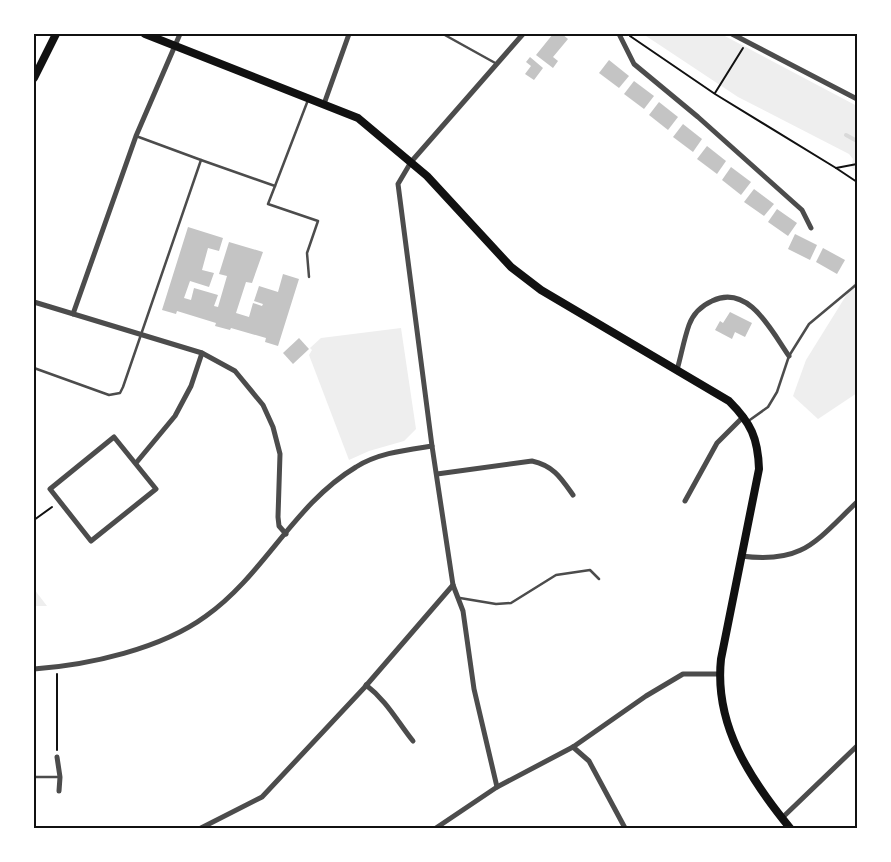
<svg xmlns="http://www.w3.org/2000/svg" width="891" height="862" viewBox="0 0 891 862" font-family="Barlow,sans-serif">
  <rect width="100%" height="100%" fill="#fff"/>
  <g fill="#eee">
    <path d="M 643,34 L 721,34 L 857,106 L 857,172 L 851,167 L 853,159 L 849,154 L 738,97 Z"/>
    <path d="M 857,278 L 857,393 L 818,419 L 793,396 L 806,360 Z"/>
    <path d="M 401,328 L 416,429 L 404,441 L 369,451 L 349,460 L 309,355 L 312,350 L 310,348 L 321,338 Z"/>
    <path d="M 34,589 L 47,606 L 34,606 Z"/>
  </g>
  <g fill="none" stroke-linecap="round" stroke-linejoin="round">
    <path stroke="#d9d9d9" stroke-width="4" d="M 846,135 L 857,141"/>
  </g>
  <g fill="#c4c4c4">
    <path d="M 553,34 L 562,34 L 568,39 L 553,57 L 558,61 L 553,68 L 536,55 Z"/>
    <path d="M 530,57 L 543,68 L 534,80 L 525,74 L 531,66 L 526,62 Z"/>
    <path d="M 609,60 L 629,76 L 619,88 L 599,73 Z"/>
    <path d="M 634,81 L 654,96 L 644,109 L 624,94 Z"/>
    <path d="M 659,102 L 678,117 L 668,130 L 649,115 Z"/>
    <path d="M 683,124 L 702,139 L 693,152 L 673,137 Z"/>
    <path d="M 707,146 L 726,161 L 717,174 L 697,159 Z"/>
    <path d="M 731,167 L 751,182 L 741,195 L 722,180 Z"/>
    <path d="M 754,189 L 774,204 L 764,216 L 744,202 Z"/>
    <path d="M 777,209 L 797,223 L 788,236 L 768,222 Z"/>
    <path d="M 188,227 L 223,238 L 219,251 L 208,248 L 202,270 L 214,273 L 209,287 L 190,281 L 184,298 L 191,300 L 194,288 L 218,295 L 214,306 L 218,307 L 227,276 L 219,274 L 229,242 L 263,252 L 252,283 L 246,282 L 236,313 L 249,317 L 253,303 L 262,306 L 263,304 L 254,301 L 259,286 L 278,292 L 283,274 L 299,279 L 278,346 L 265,342 L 266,338 L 231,328 L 230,330 L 215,326 L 216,323 L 177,311 L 176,314 L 162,310 Z"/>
    <path d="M 795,234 L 817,245 L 810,260 L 788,249 Z"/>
    <path d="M 823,248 L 845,260 L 837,274 L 816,262 Z"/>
    <path d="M 730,312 L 752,323 L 745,337 L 735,332 L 732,339 L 715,330 L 720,321 L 723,323 Z"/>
    <path d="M 299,338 L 309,349 L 293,364 L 283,353 Z"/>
  </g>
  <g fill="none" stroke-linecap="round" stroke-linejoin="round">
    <g stroke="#111" stroke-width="2">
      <path d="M 630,36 L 715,94 L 836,168 L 857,164"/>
      <path d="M 715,93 L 743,48"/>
      <path d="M 836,168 L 857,182"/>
      <path d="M 34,520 L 52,507"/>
      <path d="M 57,674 L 57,750"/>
    </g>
    <g stroke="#4c4c4c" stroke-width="2.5">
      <path d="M 443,34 L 497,64"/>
      <path d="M 201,160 L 275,186 L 268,204 L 318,221 L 307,253 L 309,277"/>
      <path d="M 275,186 L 308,100"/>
      <path d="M 34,368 L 109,395 L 120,393 L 123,387 L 201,160 L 136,136"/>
      <path d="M 747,422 L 768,407 L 777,392 L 789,356 L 809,324 L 857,284"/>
      <path d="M 460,598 L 496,604 L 511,603 L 556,575 L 590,570 L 599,579"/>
      <path d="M 34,777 L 60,777"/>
    </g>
    <g stroke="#4c4c4c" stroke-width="5">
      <path d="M 619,34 L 634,64 L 698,117 L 802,210 L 811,228"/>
      <path d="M 732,34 L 857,99"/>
      <path d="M 324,104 L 349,34"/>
      <path d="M 34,302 L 202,353 L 235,371 L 263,405 L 273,427 L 280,454 L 278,517 L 279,526 L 286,534"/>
      <path d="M 73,314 L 136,136 L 180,34"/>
      <path d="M 677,370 C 681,356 684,339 689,325 C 693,314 701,306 712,301 C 749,283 772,332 789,356"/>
      <path d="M 114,437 L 156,489 L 91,541 L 50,489 Z"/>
      <path d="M 136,463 L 175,416 L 191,386 L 202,353"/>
      <path d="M 437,474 L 532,461 C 554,466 561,478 573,495"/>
      <path d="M 685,501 L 717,443 L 744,416"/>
      <path d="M 741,556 C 803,564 815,542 857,502"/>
      <path d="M 34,669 C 89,665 161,649 206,616 C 264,575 294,504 356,467 C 378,453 406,450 432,446"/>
      <path d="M 366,685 C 387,701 397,721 413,741"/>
      <path d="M 573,747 L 589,761 L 625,828"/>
      <path d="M 57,757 L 60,777 L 59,791"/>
      <path d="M 497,787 L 474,689 L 463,611 L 453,585 L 432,446 L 398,184 L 411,162 L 523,34"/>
      <path d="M 782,818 L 857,746"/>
      <path d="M 201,828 L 262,797 L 364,688 L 453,585"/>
      <path d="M 436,828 L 497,787 L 573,747 L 646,696 L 683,674 L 720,674"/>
    </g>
    <g stroke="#111" stroke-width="8">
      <path d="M 145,34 L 358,118 L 427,176 L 511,267 L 541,290 L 729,401 C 751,423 758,438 759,469 L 721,659 C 714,725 750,779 790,828"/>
      <path d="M 34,78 L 56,34"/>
    </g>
  </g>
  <rect width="891" height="862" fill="none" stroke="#ffffff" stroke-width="70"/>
  <rect x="35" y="35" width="821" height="792" fill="none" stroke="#111" stroke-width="2"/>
</svg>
